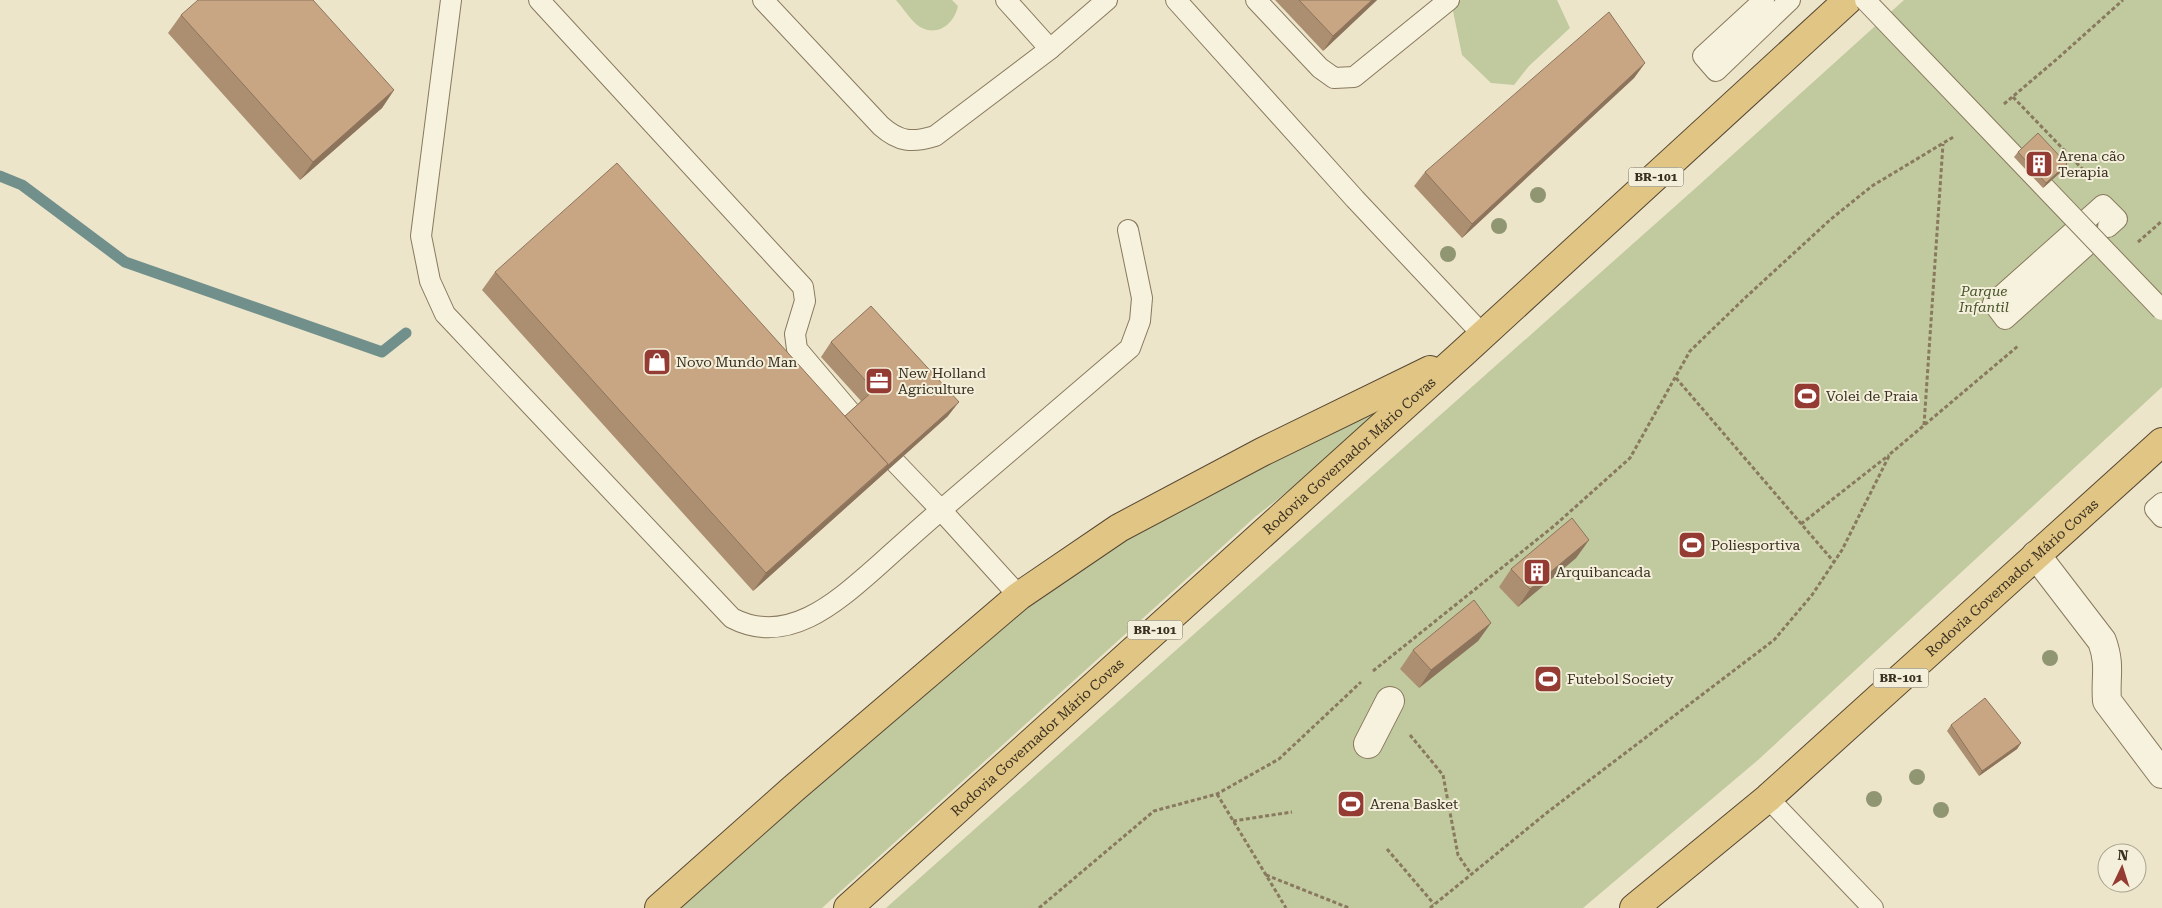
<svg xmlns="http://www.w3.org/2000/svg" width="2162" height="908" viewBox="0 0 2162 908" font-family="'Roboto Serif',serif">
  <rect width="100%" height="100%" fill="#ede5ca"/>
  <g fill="#c1ca9e">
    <path d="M 896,0 L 952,0 L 958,6 C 954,24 938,37 920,27 C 911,21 903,8 896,0 Z"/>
    <path d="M 1458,0 L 1557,0 L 1570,28 L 1529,66 L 1514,85 L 1491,83 L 1462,55 L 1453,11 Z"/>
    <path d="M 1904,0 L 2162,0 L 2162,387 L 1758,760 L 1583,908 L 886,908 L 1699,185 Z"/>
    <path d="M 1463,353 L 1255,517 L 822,908 L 662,908 L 1019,596 Z"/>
  </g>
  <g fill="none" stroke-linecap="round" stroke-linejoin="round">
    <path stroke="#71908b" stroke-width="11" d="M 0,176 L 22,185 L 125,262 L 382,352 L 406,333"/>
    <defs>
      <g id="service">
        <path d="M 451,0 L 421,236 L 430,281 L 445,314 L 732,618 C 789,648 840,599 880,564 C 900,546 920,528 941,510 L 1019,596"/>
        <path d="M 539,0 L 803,287 L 805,301 L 795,334 L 797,349 L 852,414"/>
        <path d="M 763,0 L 881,126 C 899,142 912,143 935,136 L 1050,49"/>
        <path d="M 1006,0 L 1050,49 L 1107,0"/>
        <path d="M 1176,0 L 1355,199 L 1483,335"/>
        <path d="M 1256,0 L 1320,68 L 1334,78 L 1354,77 L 1449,0"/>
        <path d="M 1764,0 L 1703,56 L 1716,71 L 1790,0"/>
        <path d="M 2094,239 L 2005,319 L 1993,303 L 2103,205 L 2117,219 L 2108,227"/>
        <path d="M 896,463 L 941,510 L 1130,348 L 1140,321 L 1142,298 L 1128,230"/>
        <path d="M 2162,503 L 2155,509 L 2162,517"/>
        <path d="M 1768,798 L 1873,908"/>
      </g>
      <path id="pedestrian" d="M 1368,744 L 1390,701"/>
      <path id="minor" d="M 2036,555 L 2102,641 C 2111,666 2105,677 2107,701 L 2162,774"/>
      <g id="trunk">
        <path d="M 659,908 L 793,789 L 1019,596 L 1119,528 L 1262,452 L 1430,370"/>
        <path id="s1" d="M 848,908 L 1463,353 L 1848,0"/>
        <path id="s2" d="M 1634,908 L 1768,798 L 2162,442"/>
      </g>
    </defs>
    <use href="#service" stroke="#88795f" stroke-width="22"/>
    <use href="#pedestrian" stroke="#88795f" stroke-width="30"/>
    <use href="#minor" stroke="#88795f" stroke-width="30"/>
    <use href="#trunk" stroke="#574733" stroke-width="30"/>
    <g stroke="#88795f" stroke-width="3" stroke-dasharray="4 2.5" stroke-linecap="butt">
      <path d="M 2013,97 L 2092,179"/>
      <path d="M 2004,104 L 2057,59 L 2123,0"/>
      <path d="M 2138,242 L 2162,221"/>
      <path d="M 1676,378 L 1834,562"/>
      <path d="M 1924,425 L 1943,144"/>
      <path d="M 1801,524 L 1889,455"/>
      <path d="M 1373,671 L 1554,526 L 1630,458 L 1690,351 L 1746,297 L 1831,219 L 1872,186 L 1955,136"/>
      <path d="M 1410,735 L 1443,775 L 1458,855 L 1471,874"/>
      <path d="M 1217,794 L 1286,908"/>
      <path d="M 1233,821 L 1292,812"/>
      <path d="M 1387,849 L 1434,904"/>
      <path d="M 1266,875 L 1349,908"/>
      <path d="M 1039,908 L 1154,811 L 1217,794 L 1279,759 L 1361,682"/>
      <path d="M 1430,908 L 1549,811 L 1774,640 L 1812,595 L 1842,550 L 1890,454 L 2018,346"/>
    </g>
    <use href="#service" stroke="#f7f2dd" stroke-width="20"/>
    <use href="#pedestrian" stroke="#f7f2dd" stroke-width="28"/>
    <use href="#minor" stroke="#f7f2dd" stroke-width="28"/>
    <use href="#trunk" stroke="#e0c584" stroke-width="28"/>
    <defs>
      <path id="service-bridge" d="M 1865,0 L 2162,310"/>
    </defs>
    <use href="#service-bridge" stroke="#88795f" stroke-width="22" stroke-linecap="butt"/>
    <use href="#service-bridge" stroke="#f7f2dd" stroke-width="20"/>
  </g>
  <g fill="#919672">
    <circle cx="1538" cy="195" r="8"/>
    <circle cx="1499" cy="226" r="8"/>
    <circle cx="1448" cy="254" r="8"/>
    <circle cx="2050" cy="658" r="8"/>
    <circle cx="1917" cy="777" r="8"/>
    <circle cx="1874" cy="799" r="8"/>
    <circle cx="1941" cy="810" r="8"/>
  </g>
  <g fill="#ac8f71">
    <path d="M 1275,0 L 1377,0 L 1323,51 Z"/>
    <path d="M 181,15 L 394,90 L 382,108 L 300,180 L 168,33 Z"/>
    <path d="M 1645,63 L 1634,78 L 1462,238 L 1414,186 L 1425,172 Z"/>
    <path d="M 2018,152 L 2063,170 L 2043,188 L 2014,157 Z"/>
    <path d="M 495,272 L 845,416 L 861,401 L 821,357 L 831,342 L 948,416 L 753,591 L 482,290 Z"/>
    <path d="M 1589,540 L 1576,558 L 1518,607 L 1499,587 L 1511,569 Z"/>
    <path d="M 1491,623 L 1478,641 L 1419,688 L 1400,669 L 1413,650 Z"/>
    <path d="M 1951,725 L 2021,743 L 2017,749 L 1979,776 L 1947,731 Z"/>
  </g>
  <g fill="#8c745c">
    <path d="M 1372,0 L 1377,0 L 1323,51 L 1333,36 Z"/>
    <path d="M 1645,63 L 1634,78 L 1462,238 L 1472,224 Z"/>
    <path d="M 394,90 L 382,108 L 300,180 L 313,162 Z"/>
    <path d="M 2067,164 L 2063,170 L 2043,188 L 2046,183 Z"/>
    <path d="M 959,402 L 948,416 L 753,591 L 766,573 Z"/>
    <path d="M 1589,540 L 1576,558 L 1518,607 L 1530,589 Z"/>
    <path d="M 1491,623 L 1478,641 L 1419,688 L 1431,670 Z"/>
    <path d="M 2021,743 L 2017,749 L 1979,776 L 1982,771 Z"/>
  </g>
  <g fill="#c8a683" stroke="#8c745c">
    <path d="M 198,0 L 313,0 L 394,90 L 313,162 L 181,15 Z"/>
    <path d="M 1299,0 L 1372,0 L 1333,36 Z"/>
    <path d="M 1609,12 L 1645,63 L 1472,224 L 1425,172 Z"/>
    <path d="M 2038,133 L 2067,164 L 2046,183 L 2018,152 Z"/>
    <path d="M 617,163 L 888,464 L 766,573 L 495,272 Z"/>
    <path d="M 871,306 L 959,402 L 886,467 L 888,464 L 845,416 L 874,390 L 831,342 Z"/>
    <path d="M 1572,518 L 1589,540 L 1530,589 L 1511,569 Z"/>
    <path d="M 1474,600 L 1491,623 L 1431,670 L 1413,650 Z"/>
    <path d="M 1985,698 L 2021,743 L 1982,771 L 1951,725 Z"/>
  </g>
  <defs>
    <symbol id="building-square" viewBox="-11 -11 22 22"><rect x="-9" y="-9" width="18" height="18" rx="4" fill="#943b33" stroke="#f4efda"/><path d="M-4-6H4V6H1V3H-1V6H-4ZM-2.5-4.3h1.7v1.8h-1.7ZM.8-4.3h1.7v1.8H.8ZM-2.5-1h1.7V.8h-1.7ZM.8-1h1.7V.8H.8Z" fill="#fff"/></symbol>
    <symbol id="shop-square" viewBox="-11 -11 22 22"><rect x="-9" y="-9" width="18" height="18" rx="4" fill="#943b33" stroke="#f4efda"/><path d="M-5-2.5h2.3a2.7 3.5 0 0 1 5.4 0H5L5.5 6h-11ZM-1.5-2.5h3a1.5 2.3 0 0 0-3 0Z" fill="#fff"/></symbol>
    <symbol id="office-square" viewBox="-11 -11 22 22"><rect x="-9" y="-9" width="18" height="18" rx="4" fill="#943b33" stroke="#f4efda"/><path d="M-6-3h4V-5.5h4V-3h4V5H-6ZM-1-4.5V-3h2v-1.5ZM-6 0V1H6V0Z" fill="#fff"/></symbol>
    <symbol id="stadium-square" viewBox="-11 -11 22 22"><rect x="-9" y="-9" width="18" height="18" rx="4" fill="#943b33" stroke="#f4efda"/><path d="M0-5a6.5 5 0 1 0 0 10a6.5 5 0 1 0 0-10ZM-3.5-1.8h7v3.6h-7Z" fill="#fff"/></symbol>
  </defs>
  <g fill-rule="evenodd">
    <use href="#building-square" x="2023" y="148" width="32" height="32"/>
    <use href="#shop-square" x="641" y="346" width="32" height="32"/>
    <use href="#office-square" x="863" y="365" width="32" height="32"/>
    <use href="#stadium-square" x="1791" y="380" width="32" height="32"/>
    <use href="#stadium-square" x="1676" y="529" width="32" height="32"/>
    <use href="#building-square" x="1521" y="556" width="32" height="32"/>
    <use href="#stadium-square" x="1532" y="663" width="32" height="32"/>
    <use href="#stadium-square" x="1335" y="788" width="32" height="32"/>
  </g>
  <g text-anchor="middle" stroke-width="4" stroke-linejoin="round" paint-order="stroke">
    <g fill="#f4efda" stroke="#726959" stroke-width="1">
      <rect x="1628.5" y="167.5" width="55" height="19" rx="4"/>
      <rect x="1127.5" y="620.5" width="55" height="19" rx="4"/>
      <rect x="1873.5" y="668.5" width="55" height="19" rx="4"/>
    </g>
    <g font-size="12" font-weight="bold" fill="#3a3022">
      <text x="1656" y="181">BR-101</text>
      <text x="1155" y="634">BR-101</text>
      <text x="1901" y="682">BR-101</text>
    </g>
    <g font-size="14" fill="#3a3022" stroke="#f4efda" text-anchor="start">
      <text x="2058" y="161">Arena cão<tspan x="2058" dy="16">Terapia</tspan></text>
      <text x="676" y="367">Novo Mundo Man</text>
      <text x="898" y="378">New Holland<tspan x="898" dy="16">Agriculture</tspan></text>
      <text x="1826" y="401">Volei de Praia</text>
      <text x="1711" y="550">Poliesportiva</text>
      <text x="1556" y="577">Arquibancada</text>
      <text x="1567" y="684">Futebol Society</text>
      <text x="1370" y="809">Arena Basket</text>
    </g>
    <g font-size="14" font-style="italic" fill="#46552a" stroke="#f4efda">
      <text x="1984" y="296">Parque<tspan x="1984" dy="16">Infantil</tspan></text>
    </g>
    <g font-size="14" fill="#3a3022" stroke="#f4efda">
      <text dy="5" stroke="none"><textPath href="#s1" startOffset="675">Rodovia Governador Mário Covas</textPath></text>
      <text dy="5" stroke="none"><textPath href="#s2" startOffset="502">Rodovia Governador Mário Covas</textPath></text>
      <text dy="5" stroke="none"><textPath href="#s1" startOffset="255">Rodovia Governador Mário Covas</textPath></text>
    </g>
  </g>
  <g transform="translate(2122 868) rotate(4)"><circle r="24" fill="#f4efda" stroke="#aaa390"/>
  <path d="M0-4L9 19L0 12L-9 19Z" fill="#943b33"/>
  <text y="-8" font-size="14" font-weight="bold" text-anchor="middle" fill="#3a3022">N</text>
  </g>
</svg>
